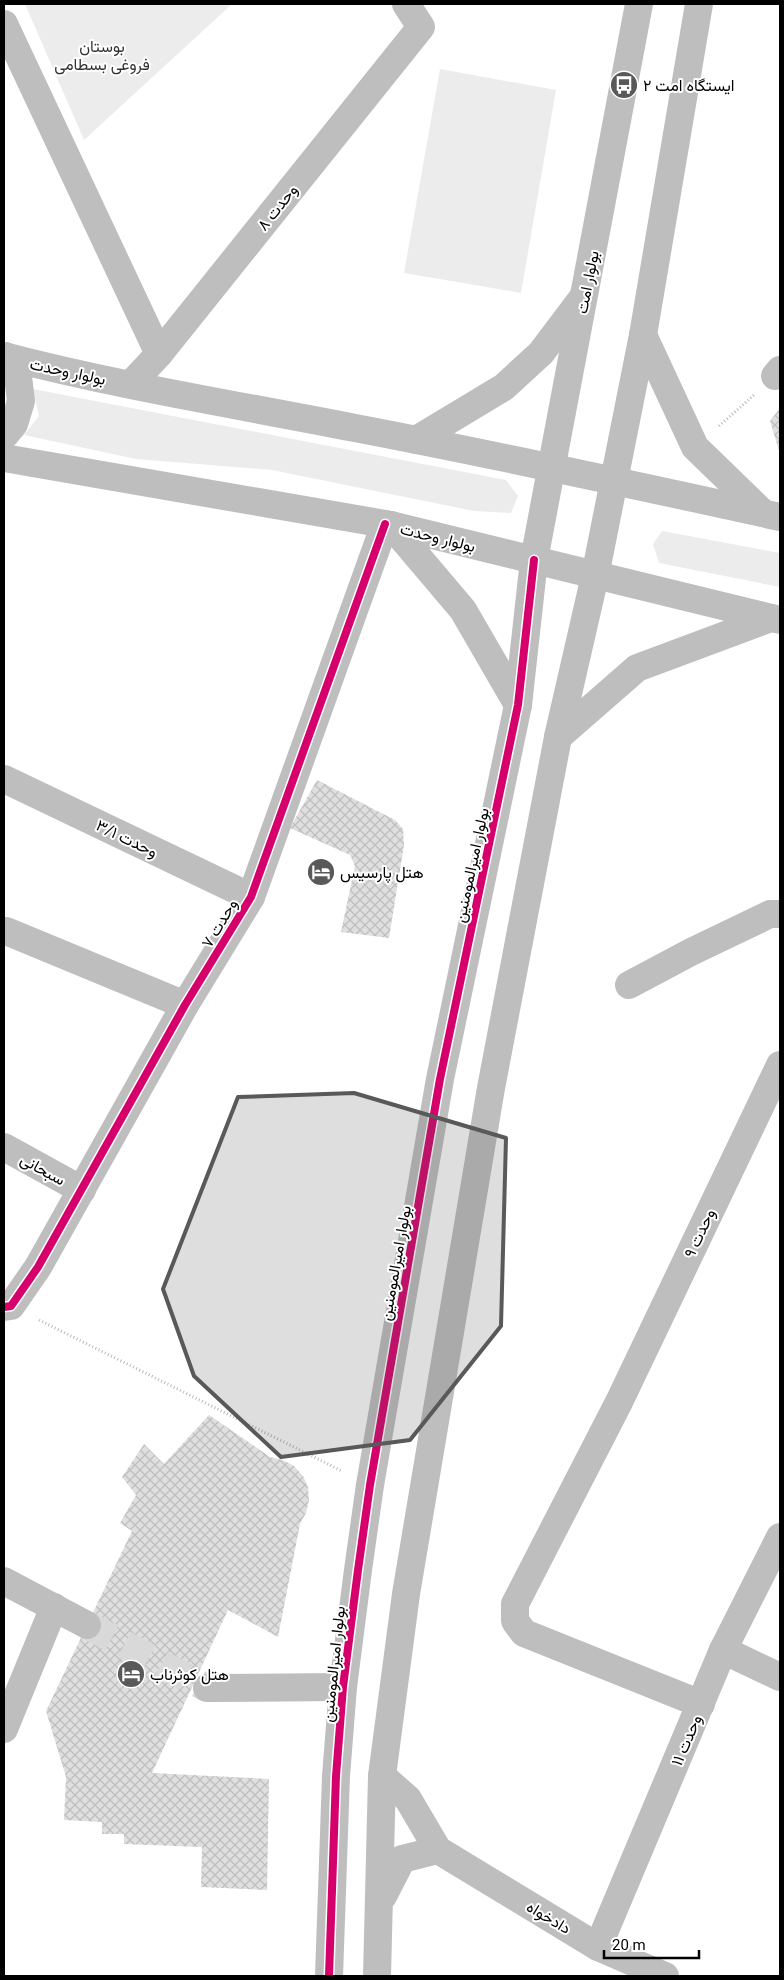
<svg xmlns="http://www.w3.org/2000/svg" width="784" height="1980" viewBox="0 0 784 1980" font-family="Roboto,Vazirmatn,sans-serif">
  <defs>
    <pattern id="building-cross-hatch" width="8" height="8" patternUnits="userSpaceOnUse" patternTransform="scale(1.25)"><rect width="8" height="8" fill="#dfdfdf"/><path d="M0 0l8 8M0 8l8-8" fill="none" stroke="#bebebe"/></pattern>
  </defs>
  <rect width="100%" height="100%" fill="#fff"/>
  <g fill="#ececec">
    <path d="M 25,4 L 232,4 L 84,140 Z"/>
    <path d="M 440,69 L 556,90 L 521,293 L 404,273 Z"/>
    <path d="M 33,389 L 506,480 L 518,496 L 511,513 L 474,511 L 272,470 L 136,459 L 24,435 L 39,416 Z"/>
    <path d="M 662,531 L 780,553 L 780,587 L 659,563 L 653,544 Z"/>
  </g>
  <g fill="url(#building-cross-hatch)">
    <path d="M 780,408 L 780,454 L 770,421 Z"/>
    <path d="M 317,780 L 395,820 L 403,829 L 404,845 L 389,938 L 341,932 L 355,866 L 350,855 L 290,828 Z"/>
    <path d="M 209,1415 L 270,1457 L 283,1460 L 294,1466 L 303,1476 L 308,1487 L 309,1500 L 306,1513 L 300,1524 L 278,1637 L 228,1610 L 152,1773 L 269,1779 L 267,1890 L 201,1887 L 202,1847 L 124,1844 L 124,1834 L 102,1834 L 102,1822 L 64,1820 L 66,1777 L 46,1711 L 132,1531 L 120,1523 L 136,1495 L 122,1477 L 144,1444 L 164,1464 Z"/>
  </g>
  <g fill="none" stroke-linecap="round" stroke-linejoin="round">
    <path stroke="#d9d9d9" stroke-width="28" stroke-dasharray="28 14" stroke-linecap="butt" d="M 87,1625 L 207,1688"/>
    <g stroke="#b9b9b9" stroke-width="3" stroke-dasharray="1 2.5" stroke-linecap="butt">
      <path d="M 719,426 L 754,395"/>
      <path d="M 39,1320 L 342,1471"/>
    </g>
    <g stroke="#bebebe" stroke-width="28">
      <path d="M 4,24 L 159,354"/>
      <path d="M 775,376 L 780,370"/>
      <path d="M 131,384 L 159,354 L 421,27 L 406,4"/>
      <path d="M 4,779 L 251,897"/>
      <path d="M 6,931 L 185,1005"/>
      <path d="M 629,985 L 691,952 L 770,914 L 780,914"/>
      <path d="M 4,1147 L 82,1190"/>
      <path d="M 4,1307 L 11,1306 L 38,1267 L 185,1005 L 251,897 L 385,524"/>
      <path d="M 4,1581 L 87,1625"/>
      <path d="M 723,1650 L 780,1677"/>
      <path d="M 207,1688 L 343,1687"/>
      <path d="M 701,1704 L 524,1633 L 515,1621 L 515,1604 L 619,1402 L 780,1065"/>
      <path d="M 4,1729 L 54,1607"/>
      <path d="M 382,1776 L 408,1799 L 438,1850 L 598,1947 L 665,1976"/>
      <path d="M 383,1896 L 402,1859 L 438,1850"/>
      <path d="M 598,1947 L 723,1650 L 780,1537"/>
      <path d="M 329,1976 L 336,1776 L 343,1687 L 358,1570 L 370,1485 L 440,1079 L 518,705 L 534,560"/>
      <path d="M 377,1976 L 382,1776 L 406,1594 L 491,1088 L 558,737 L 595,576"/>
    </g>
    <g stroke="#bebebe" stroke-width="28">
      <path d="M 643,335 L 695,447 L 763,513"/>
      <path d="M 4,356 C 119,386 238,405 355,428 C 497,455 639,486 780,517"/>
      <path d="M 4,436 L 14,424 L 21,401 L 18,377 L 5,356"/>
      <path d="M 416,440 L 504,387 L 541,353 L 581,300"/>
      <path d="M 4,458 L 391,525 L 780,620"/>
      <path d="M 391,525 L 463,610 L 518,705"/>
      <path d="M 534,560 L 639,4"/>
      <path d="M 595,576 L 643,335 L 699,4"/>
      <path d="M 558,737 L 637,668 L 771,618"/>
    </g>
    <defs>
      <g id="cycleway">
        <path d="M 4,1307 L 11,1306 L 38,1267 L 185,1005 L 251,897 L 385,524"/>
        <path d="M 329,1976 L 336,1776 L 343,1687 L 358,1570 L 370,1485 L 440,1079 L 518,705 L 534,560"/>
      </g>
    </defs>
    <use href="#cycleway" stroke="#fff" stroke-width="11"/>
    <use href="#cycleway" stroke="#d6006c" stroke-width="8"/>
  </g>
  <path fill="#595959" fill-opacity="0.2" stroke="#595959" stroke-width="4" stroke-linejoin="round" d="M 354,1093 L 506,1138 L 501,1326 L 410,1440 L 281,1457 L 194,1376 L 163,1289 L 238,1097 Z"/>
  <defs>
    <symbol id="bus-disc" viewBox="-11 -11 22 22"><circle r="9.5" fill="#595959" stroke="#fff"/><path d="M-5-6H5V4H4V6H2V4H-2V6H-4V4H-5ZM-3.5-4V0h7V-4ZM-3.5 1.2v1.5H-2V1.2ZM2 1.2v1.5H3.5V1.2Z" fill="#fff"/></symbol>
    <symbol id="hotel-disc" viewBox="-11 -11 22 22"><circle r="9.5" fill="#595959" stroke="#fff"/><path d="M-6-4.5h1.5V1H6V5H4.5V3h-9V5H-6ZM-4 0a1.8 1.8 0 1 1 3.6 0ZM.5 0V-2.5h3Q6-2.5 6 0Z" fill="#fff"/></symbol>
  </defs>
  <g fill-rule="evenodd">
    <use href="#bus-disc" x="608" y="69" width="32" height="32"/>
    <use href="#hotel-disc" x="305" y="856" width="32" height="32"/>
    <use href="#hotel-disc" x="115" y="1658" width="32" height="32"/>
  </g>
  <g text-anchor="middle" stroke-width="4" stroke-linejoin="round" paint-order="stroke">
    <g font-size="16" fill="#333" stroke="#fff">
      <text x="102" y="52">بوستان<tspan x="102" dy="18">فروغی بسطامی</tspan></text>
    </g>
    <g font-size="16" fill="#000" stroke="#fff" text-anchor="start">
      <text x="643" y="91">ایستگاه امت ۲</text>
      <text x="340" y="878">هتل پارسیس</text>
      <text x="150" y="1680">هتل کوثرناب</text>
    </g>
    <g font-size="16" fill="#000" stroke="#fff">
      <text transform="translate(277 207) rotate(-51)" y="6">وحدت ۸</text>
      <text transform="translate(587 282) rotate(-79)" y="6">بولوار امت</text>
      <text transform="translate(68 371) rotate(12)" y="6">بولوار وحدت</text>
      <text transform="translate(438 537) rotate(14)" y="6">بولوار وحدت</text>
      <text transform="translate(127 838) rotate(26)" y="6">وحدت ۳/۱</text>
      <text transform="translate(471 865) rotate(-78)" y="6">بولوار امیرالمومنین</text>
      <text transform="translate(219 923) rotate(-59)" y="6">وحدت ۷</text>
      <text transform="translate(43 1169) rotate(29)" y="6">سبحانی</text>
      <text transform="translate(699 1233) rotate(-65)" y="6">وحدت ۹</text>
      <text transform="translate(395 1263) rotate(-80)" y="6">بولوار امیرالمومنین</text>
      <text transform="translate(333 1664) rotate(-84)" y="6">بولوار امیرالمومنین</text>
      <text transform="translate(686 1740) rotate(-67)" y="6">وحدت ۱۱</text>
      <text transform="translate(549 1917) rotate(31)" y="6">دادخواه</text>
    </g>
  </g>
  <rect width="784" height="1980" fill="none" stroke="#000000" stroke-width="10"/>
  <path d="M604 1950v8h95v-8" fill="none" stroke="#000000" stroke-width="2.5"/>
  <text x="612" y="1950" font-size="15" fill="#000000" stroke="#ffffff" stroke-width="4" paint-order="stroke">20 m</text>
</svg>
